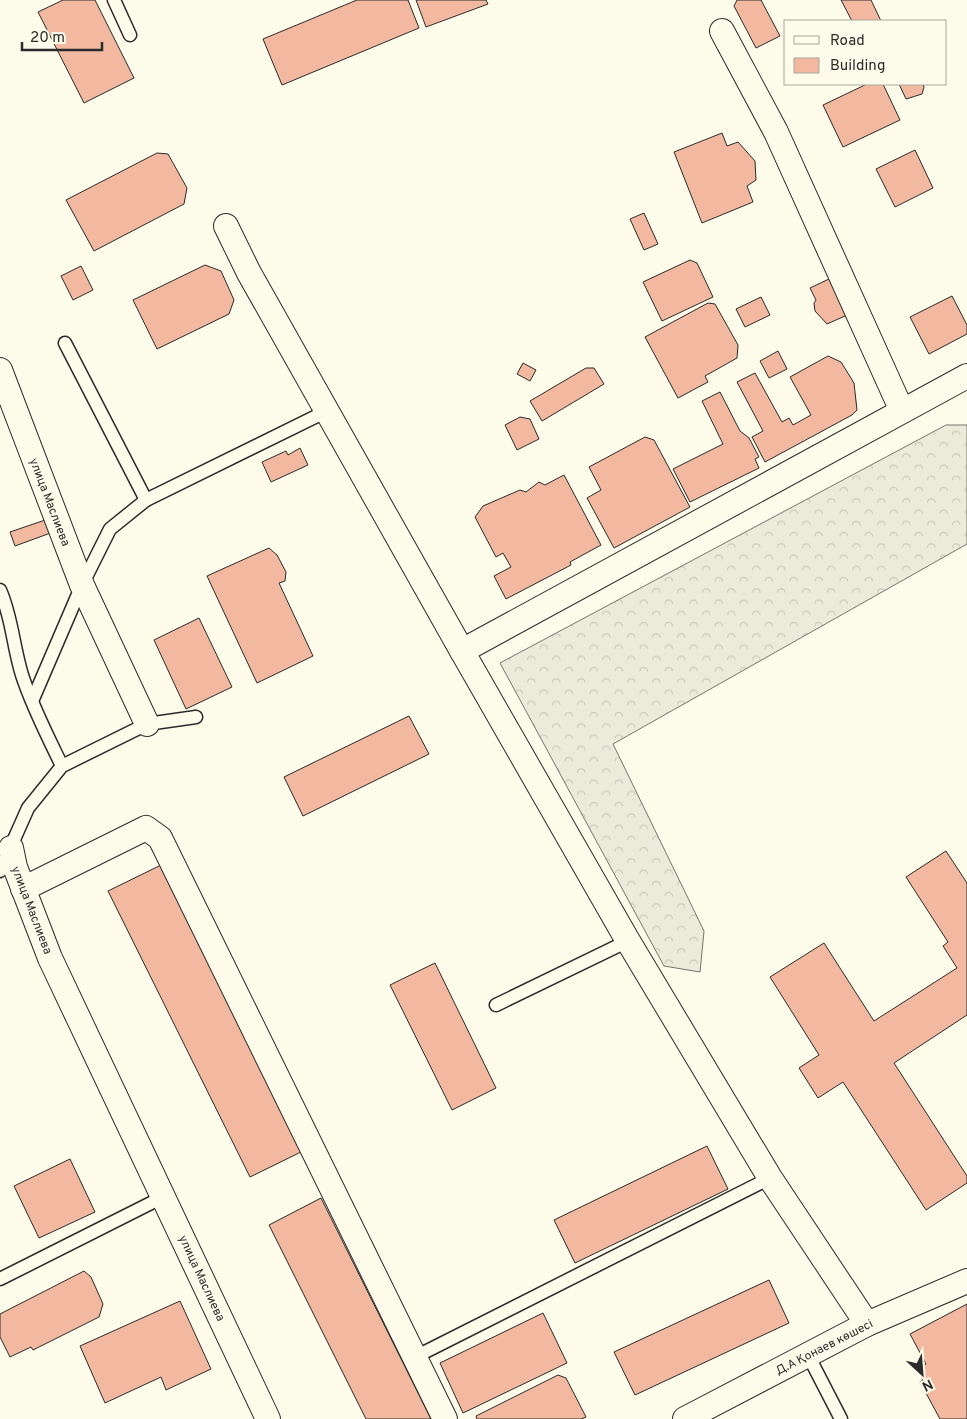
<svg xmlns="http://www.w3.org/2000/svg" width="967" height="1419" viewBox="0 0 967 1419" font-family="Overpass,sans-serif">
  <defs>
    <pattern id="forest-crowns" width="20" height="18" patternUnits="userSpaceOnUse" patternTransform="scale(1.25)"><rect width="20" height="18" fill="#ecebdb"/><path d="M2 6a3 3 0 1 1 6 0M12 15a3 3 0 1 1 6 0" fill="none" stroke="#cbcabc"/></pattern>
  </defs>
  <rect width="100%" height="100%" fill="#fdfbea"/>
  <path fill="url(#forest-crowns)" stroke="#74746e" d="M 946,425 L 967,425 L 967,544 L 613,744 L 704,931 L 700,972 L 664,966 L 500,663 Z"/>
  <g fill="#f2b8a0" stroke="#2b2b2b">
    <path d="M 63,0 L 95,0 L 134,78 L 84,103 L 38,12 Z"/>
    <path d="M 357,0 L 408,0 L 419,28 L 282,85 L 263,39 Z"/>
    <path d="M 416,0 L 486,0 L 488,4 L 426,27 Z"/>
    <path d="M 737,0 L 761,0 L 780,36 L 756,48 L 734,6 Z"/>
    <path d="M 841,0 L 871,0 L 881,21 L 852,21 Z"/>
    <path d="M 867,84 L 883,84 L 900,120 L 843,147 L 823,105 Z"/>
    <path d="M 899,84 L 923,84 L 924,87 L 922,94 L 906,99 Z"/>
    <path d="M 722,133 L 727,146 L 738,142 L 755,161 L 756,180 L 747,186 L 753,202 L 702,223 L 674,152 Z"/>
    <path d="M 915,150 L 933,188 L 895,207 L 876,169 Z"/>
    <path d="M 157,153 L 168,154 L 187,188 L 184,204 L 94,251 L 66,200 Z"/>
    <path d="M 644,213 L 658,244 L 644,250 L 630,219 Z"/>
    <path d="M 690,260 L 697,263 L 713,297 L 662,321 L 643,282 Z"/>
    <path d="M 205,265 L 221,271 L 234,300 L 229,314 L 157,349 L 133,300 Z"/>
    <path d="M 81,266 L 93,290 L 73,300 L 61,276 Z"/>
    <path d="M 831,278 L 846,309 L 845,316 L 827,324 L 815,311 L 814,303 L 816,300 L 810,288 Z"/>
    <path d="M 952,296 L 967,325 L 967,334 L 929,354 L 910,317 Z"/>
    <path d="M 761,297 L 770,315 L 745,327 L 736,309 Z"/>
    <path d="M 708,303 L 715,304 L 738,345 L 737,358 L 705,376 L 708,382 L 678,398 L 645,337 Z"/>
    <path d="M 778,351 L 787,369 L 769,378 L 760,361 Z"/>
    <path d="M 828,356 L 841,362 L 854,383 L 857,410 L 852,415 L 765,462 L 752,437 L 763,431 L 737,382 L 755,373 L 782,422 L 789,418 L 793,425 L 811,415 L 790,377 Z"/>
    <path d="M 523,363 L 536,370 L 530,381 L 517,374 Z"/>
    <path d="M 586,368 L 594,368 L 604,384 L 542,421 L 530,401 Z"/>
    <path d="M 720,392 L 740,431 L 749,438 L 759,457 L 755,459 L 759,468 L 690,502 L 673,469 L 723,444 L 702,401 Z"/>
    <path d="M 520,417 L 530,419 L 539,439 L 517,450 L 505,425 Z"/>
    <path d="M 645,437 L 654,440 L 690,507 L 614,548 L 587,498 L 601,490 L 589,467 Z"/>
    <path d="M 300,448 L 308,465 L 271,482 L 262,462 L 286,451 L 288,455 Z"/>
    <path d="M 564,475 L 601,545 L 570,562 L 571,565 L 506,599 L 494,576 L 511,567 L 503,553 L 496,557 L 475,517 L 483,506 L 520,490 L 526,492 L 539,482 L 545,485 Z"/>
    <path d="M 51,518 L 56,531 L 15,546 L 10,532 Z"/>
    <path d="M 269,548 L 277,555 L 286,572 L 285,581 L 279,583 L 313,656 L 257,683 L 207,576 Z"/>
    <path d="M 199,618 L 232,687 L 186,709 L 154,640 Z"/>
    <path d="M 409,716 L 429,754 L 303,816 L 284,777 Z"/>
    <path d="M 946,851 L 967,883 L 967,1015 L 894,1063 L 967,1176 L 967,1183 L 926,1210 L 843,1082 L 818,1098 L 799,1068 L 819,1055 L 770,977 L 824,943 L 874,1021 L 957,968 L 943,946 L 948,942 L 906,877 Z"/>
    <path d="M 161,865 L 303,1151 L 250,1177 L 108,891 Z"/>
    <path d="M 435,963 L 496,1088 L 452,1110 L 390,985 Z"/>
    <path d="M 707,1146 L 728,1189 L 575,1263 L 554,1220 Z"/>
    <path d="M 70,1159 L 95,1212 L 39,1238 L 14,1186 Z"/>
    <path d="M 321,1198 L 431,1419 L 366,1419 L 269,1225 Z"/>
    <path d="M 84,1271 L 91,1277 L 103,1304 L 99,1317 L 33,1350 L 31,1347 L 10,1357 L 0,1337 L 0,1314 Z"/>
    <path d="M 769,1280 L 789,1323 L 635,1395 L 614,1352 Z"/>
    <path d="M 180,1301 L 211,1369 L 166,1390 L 161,1377 L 105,1403 L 80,1346 Z"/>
    <path d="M 967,1304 L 967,1419 L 940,1419 L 920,1382 L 923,1380 L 917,1369 L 926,1364 L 910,1334 Z"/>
    <path d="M 543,1313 L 567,1363 L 463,1413 L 440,1363 Z"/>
    <path d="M 558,1375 L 566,1378 L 586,1417 L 581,1419 L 477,1419 L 476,1416 Z"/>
  </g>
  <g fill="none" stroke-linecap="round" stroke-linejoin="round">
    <defs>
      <g id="service">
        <path d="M 114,0 L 130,35"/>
        <path d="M 65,343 L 146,500"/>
        <path d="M 0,590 C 12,617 13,646 22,675 C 32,706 48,737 62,766"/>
        <path d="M 33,699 L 82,585 L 110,529 L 146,500 L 327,411"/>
        <path d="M 0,871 L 28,808 L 62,766 L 147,724 L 196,717"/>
        <path d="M 496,1005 L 628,941"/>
        <path d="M 0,1279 L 163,1197"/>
        <path d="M 808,1355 L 841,1419"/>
        <path d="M 415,1357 L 770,1178"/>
      </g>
      <g id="minor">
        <path d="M 722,31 L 776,132 L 902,411"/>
        <path d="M 226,226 L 249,273 L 462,651"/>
        <path d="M 0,370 L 82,585 L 147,724"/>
        <path d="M 11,848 L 15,867 L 50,958 L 268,1419"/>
        <path d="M 23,889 L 146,828 L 160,838 L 445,1419"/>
        <path d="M 867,1324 L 770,1178 L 628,941 L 462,651 L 967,376"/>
        <path d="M 685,1419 L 867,1324 L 967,1281"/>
      </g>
    </defs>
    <use href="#service" stroke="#2b2b2b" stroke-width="15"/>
    <use href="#minor" stroke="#2b2b2b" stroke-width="26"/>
    <use href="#service" stroke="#fdfbea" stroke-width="12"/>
    <use href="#minor" stroke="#fdfbea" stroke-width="24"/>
  </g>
  <g text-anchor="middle" stroke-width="4" stroke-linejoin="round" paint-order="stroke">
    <g font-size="12" fill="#2b2b2b" stroke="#fdfbea">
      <text transform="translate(50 502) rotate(69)" y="4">улица Маслиева</text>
      <text transform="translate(32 910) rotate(69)" y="4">улица Маслиева</text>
      <text transform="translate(202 1278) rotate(65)" y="4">улица Маслиева</text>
      <text transform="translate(824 1347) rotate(-27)" y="4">Д.А Қонаев көшесі</text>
    </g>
  </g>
  <rect x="784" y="20" width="162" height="65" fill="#fdfbea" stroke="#a9a89e"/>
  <rect x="794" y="36" width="25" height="8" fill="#fdfbea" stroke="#a9a89e"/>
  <text x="830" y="45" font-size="15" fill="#2b2b2b">Road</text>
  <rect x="794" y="58" width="25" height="15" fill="#f2b8a0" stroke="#a9a89e"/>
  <text x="830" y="70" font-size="15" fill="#2b2b2b">Building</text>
  <g transform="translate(922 1374) rotate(154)" stroke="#fdfbea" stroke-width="4" paint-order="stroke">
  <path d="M0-4L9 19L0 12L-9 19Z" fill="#2b2b2b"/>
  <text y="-8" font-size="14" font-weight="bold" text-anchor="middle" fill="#2b2b2b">N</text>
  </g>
  <path d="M22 42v8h80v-8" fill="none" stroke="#2b2b2b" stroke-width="2.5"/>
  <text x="30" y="42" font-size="15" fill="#2b2b2b" stroke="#fdfbea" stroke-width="4" paint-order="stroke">20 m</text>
</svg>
